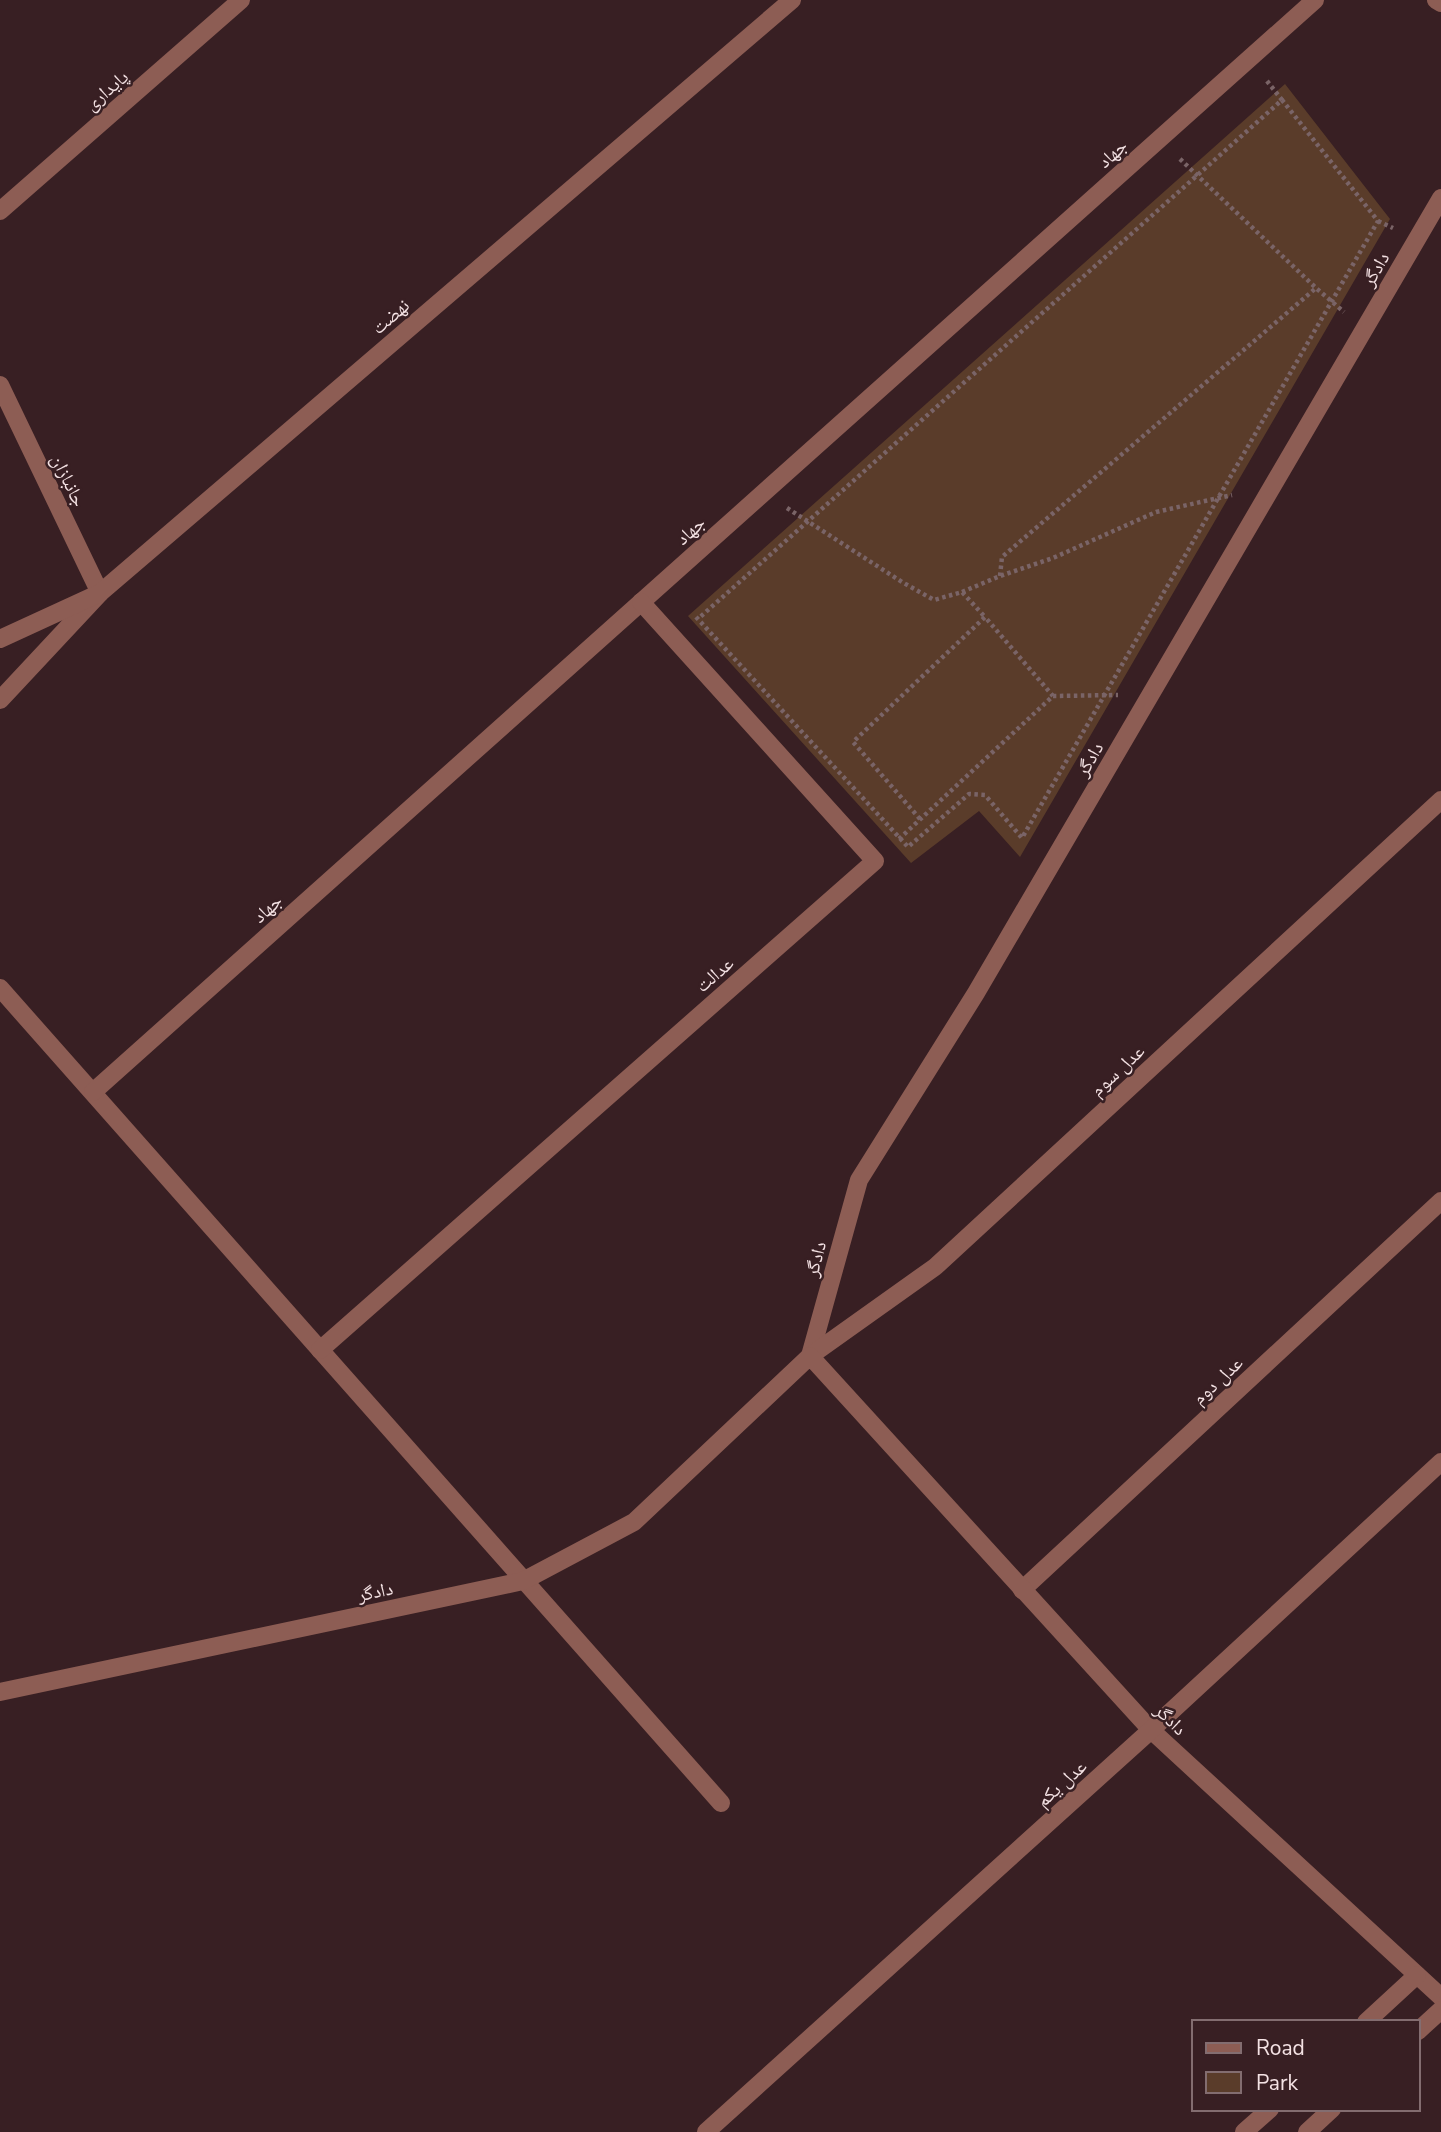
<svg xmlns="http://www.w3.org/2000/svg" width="1441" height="2132" viewBox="0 0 1441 2132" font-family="'Nunito Sans','Noto Naskh Arabic',sans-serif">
  <rect width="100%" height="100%" fill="#381f23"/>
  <path fill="#5a3c2a" d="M 1285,84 L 1390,219 L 1020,857 L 979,811 L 911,863 L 688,616 Z"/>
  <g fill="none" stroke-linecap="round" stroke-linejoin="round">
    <g stroke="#7a6467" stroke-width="4.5" stroke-dasharray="3.5 3.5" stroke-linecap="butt">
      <path d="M 1267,81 L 1282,100"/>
      <path d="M 1180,159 L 1316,288"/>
      <path d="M 1378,221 L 1393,228"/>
      <path d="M 787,508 L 902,582 L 934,600 L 962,592 L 985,617"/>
      <path d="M 1000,576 L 1002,557 L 1316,288 L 1344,312"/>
      <path d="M 962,592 L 1000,576 L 1053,558 L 1156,512 L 1232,495"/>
      <path d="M 696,617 L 908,847 L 969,794 L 985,795 L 1022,838 L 1378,221 L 1282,100 L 699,618"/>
      <path d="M 920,819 L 853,742 L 985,617 L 1053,696"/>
      <path d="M 899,839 L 1053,696 L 1118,695"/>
    </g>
    <g stroke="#8d5d54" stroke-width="18">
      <path d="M 1436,0 L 1441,3"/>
      <path d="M 0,211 L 241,0"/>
      <path d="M 0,385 L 100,593 L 0,700"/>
      <path d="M 0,639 L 100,593 L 792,0"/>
      <path d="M 0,988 L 721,1803"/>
      <path d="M 93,1092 L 1315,0"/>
      <path d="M 320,1350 L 875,861 L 641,602"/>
      <path d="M 810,1356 L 859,1180 L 976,993 L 1441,198"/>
      <path d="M 810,1356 L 935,1267 L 1441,800"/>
      <path d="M 1022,1590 L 1441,1201"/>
      <path d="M 0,1692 L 523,1581 L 634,1522 L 810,1356 L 1151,1730 L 1441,1997"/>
      <path d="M 1366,2022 L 1417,1975"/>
      <path d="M 1418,2031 L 1441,2010"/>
      <path d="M 706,2132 L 1151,1730 L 1441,1462"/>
      <path d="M 1244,2132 L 1270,2109"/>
      <path d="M 1307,2132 L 1332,2109"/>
    </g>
  </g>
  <g text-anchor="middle" stroke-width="5" stroke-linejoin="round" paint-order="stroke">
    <g font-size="19" fill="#f4e2e4" stroke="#381f23">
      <text transform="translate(106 90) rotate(-41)" y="7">پایداری</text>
      <text transform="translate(1112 153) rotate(-42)" y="7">جهاد</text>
      <text transform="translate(1375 269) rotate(-60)" y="7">دادگر</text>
      <text transform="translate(390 316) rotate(-41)" y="7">نهضت</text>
      <text transform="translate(69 480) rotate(64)" y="7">جانبازان</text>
      <text transform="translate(690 530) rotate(-42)" y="7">جهاد</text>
      <text transform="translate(1089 759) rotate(-60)" y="7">دادگر</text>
      <text transform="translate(267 908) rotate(-42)" y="7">جهاد</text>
      <text transform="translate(714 974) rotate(-41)" y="7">عدالت</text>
      <text transform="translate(1117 1070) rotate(-43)" y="7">عدل سوم</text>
      <text transform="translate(815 1259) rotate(-75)" y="7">دادگر</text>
      <text transform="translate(1217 1380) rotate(-43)" y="7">عدل دوم</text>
      <text transform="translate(375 1591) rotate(-12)" y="7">دادگر</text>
      <text transform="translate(1171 1719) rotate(44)" y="7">دادگر</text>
      <text transform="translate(1061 1783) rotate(-42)" y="7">عدل یکم</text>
    </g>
  </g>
  <rect x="1192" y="2020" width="228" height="91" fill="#381f23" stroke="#836d70" stroke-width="2"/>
  <rect x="1206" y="2043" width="35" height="10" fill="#8d5d54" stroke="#836d70" stroke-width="2"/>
  <text x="1256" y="2055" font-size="21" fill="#f4e2e4">Road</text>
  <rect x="1206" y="2072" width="35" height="21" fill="#5a3c2a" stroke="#836d70" stroke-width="2"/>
  <text x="1256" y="2090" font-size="21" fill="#f4e2e4">Park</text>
</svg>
